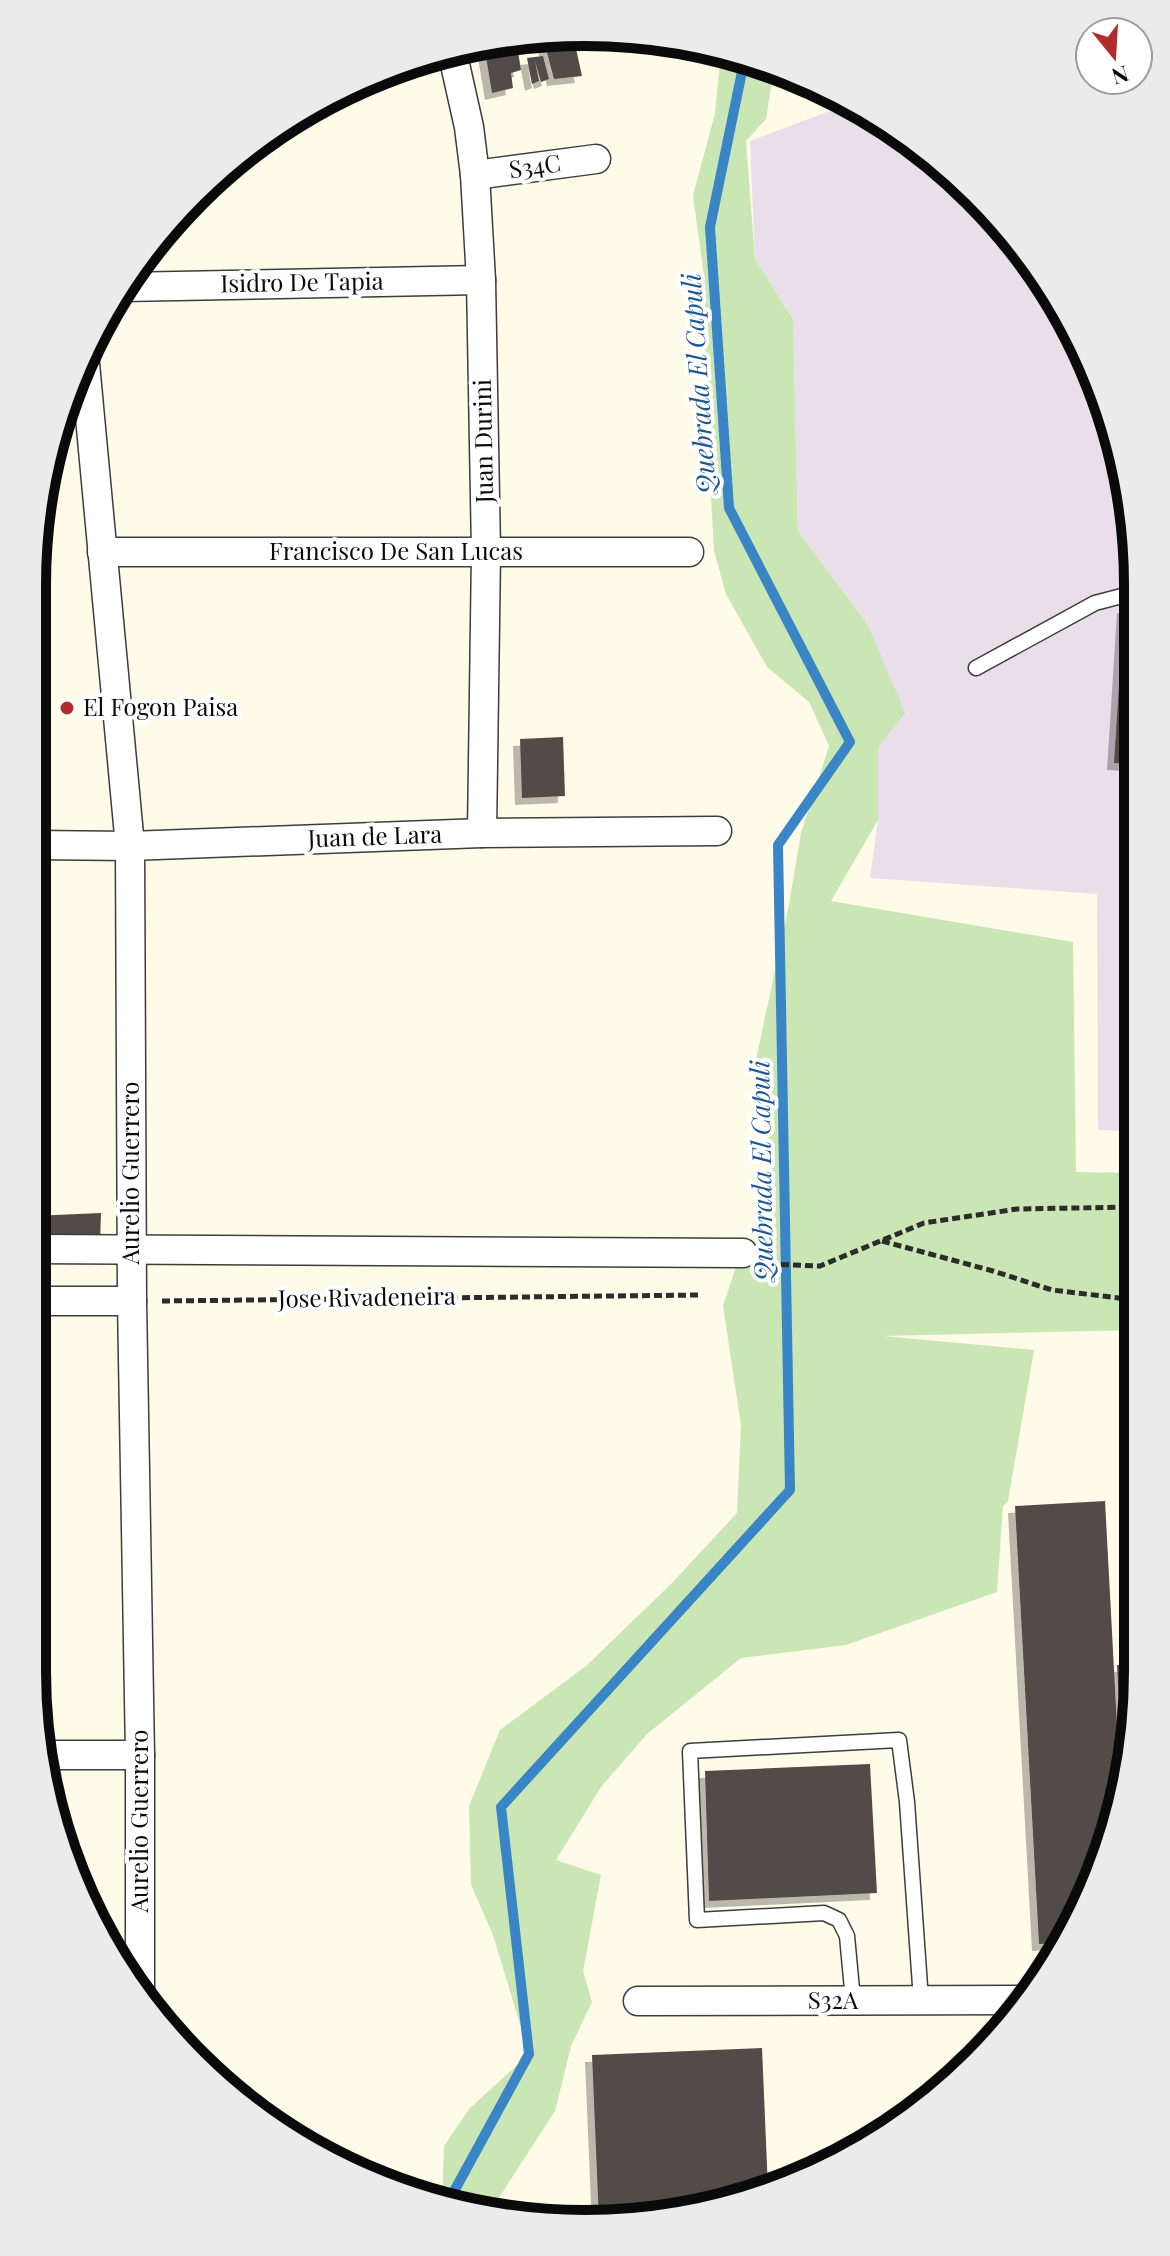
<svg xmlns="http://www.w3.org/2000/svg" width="1170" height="2256" viewBox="0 0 1170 2256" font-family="'Playfair Display',serif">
  <defs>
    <filter id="shadow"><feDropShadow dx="-7" dy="7" stdDeviation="0" flood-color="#0004"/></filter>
  </defs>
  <rect width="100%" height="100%" fill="#fefbe8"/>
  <path fill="#e9dee9" d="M 851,103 L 950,170 L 1045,277 L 1096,374 L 1133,512 L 1135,1131 L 1098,1130 L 1097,894 L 870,878 L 878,820 L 878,747 L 868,625 L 798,531 L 793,319 L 755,259 L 750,141 Z"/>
  <path fill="#cbe6b5" d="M 721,50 L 774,68 L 766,119 L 746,141 L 755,259 L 793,319 L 798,531 L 868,625 L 905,713 L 878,747 L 878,820 L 831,901 L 1073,942 L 1076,1172 L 1135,1173 L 1136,1330 L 883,1336 L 1034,1350 L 1008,1501 L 1003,1506 L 997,1592 L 846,1645 L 741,1658 L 647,1734 L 601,1787 L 556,1860 L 601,1875 L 583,1971 L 592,2002 L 571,2046 L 555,2111 L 491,2210 L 442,2205 L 444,2146 L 469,2109 L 529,2054 L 493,1935 L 471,1885 L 469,1806 L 500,1730 L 586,1666 L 671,1584 L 737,1513 L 741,1425 L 723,1306 L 737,1264 L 775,1234 L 770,1157 L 755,1064 L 788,910 L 801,833 L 829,746 L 809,702 L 767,667 L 726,594 L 714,551 L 707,426 L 704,276 L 693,195 L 715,114 Z"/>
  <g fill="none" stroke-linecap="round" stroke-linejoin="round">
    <path stroke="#3a85c6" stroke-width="10" d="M 446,2206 L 529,2054 L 501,1807 L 790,1490 L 778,845 L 850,742 L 729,508 L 710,227 L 745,57"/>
  </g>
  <g fill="#524c47" filter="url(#shadow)">
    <path d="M 573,35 L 582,76 L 554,79 L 544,41 Z"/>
    <path d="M 517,46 L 521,70 L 511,73 L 513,88 L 492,93 L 485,51 Z"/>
    <path d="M 543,56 L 549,79 L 541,82 L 535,61 L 539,81 L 532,84 L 527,58 Z"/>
    <path d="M 1124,606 L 1133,607 L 1134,764 L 1114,763 Z"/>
    <path d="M 563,737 L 565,796 L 522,798 L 520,739 Z"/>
    <path d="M 101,1213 L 100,1242 L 32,1241 L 32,1216 Z"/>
    <path d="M 1105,1501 L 1121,1801 L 1119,1814 L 1081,1916 L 1064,1943 L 1039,1944 L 1015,1506 Z"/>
    <path d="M 1137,1664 L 1137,1707 L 1123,1784 L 1117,1665 Z"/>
    <path d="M 870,1764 L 877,1893 L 709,1901 L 705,1771 Z"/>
    <path d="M 762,2048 L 768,2189 L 622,2223 L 599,2221 L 592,2055 Z"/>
  </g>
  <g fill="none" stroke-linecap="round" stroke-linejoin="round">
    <defs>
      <g id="service">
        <path d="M 976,668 L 1095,603 L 1133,593"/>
        <path d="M 853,2000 L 847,1936 L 839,1920 L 824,1913 L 697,1920 L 690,1751 L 899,1740 L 907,1802 L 921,2000"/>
      </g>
      <g id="minor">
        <path d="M 452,51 L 469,127 L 475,175 L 481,280 L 486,552 L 482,833"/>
        <path d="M 475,175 L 596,159"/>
        <path d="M 123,287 L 481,280"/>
        <path d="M 84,353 L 130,846 L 132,1301 L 140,1755 L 140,1995"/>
        <path d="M 102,552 L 689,552"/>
        <path d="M 33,845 L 130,846 L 482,833 L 717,831"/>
        <path d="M 32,1249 L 743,1253"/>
        <path d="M 32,1301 L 132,1301"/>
        <path d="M 46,1755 L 140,1755"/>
        <path d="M 638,2001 L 1028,2000"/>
      </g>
    </defs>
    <use href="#service" stroke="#3d3d3d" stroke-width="17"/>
    <use href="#minor" stroke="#3d3d3d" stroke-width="31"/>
    <g stroke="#2c2c2c" stroke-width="5" stroke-dasharray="8 4" stroke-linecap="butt">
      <path d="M 882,1241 L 993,1271 L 1052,1290 L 1136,1300"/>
      <path d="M 769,1264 L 820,1266 L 924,1223 L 1017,1209 L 1135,1207"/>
      <path d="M 162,1301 L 701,1295"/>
    </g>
    <use href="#service" stroke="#fff" stroke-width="14"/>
    <use href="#minor" stroke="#fff" stroke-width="28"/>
  </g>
  <circle fill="#b22c2a" stroke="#fff" stroke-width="3" cx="67" cy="708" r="8"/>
  <g text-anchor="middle" stroke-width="8" stroke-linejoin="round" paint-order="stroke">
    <g font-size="24" fill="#0a0a0a" stroke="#fff">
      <text transform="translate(535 167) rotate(-8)" y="8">S34C</text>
      <text transform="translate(302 283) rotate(-1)" y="8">Isidro De Tapia</text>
      <text transform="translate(484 441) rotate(-91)" y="8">Juan Durini</text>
      <text x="396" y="560">Francisco De San Lucas</text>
      <text transform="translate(375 837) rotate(-2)" y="8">Juan de Lara</text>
      <text transform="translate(131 1173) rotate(-90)" y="8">Aurelio Guerrero</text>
      <text transform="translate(367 1298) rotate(-1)" y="8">Jose Rivadeneira</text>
      <text transform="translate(140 1821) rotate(-90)" y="8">Aurelio Guerrero</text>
      <text x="833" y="2009">S32A</text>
    </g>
    <g font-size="24" fill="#0a0a0a" stroke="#fff" text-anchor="start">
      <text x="83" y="716">El Fogon Paisa</text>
    </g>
    <g font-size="26" font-style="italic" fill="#1b5794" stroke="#fff">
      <text transform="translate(699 384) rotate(-94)" y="9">Quebrada El Capuli</text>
      <text transform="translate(762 1171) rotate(-91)" y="9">Quebrada El Capuli</text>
    </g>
  </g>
  <path d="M0 0H1170V2256H0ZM585 46H585A539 539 0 0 1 1124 585V1671A539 539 0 0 1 585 2210H585A539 539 0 0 1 46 1671V585A539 539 0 0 1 585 46Z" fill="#ebebeb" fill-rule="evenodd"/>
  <path fill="none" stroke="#0a0a0a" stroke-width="10" d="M585 46H585A539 539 0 0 1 1124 585V1671A539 539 0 0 1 585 2210H585A539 539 0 0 1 46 1671V585A539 539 0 0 1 585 46Z"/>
  <g transform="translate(1114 56) rotate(162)"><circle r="38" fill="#ffffff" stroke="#9d9d9d" stroke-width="2"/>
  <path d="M0-6L14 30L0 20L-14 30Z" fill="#b22c2a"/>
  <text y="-12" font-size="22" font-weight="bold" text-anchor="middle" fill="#0a0a0a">N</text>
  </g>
</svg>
